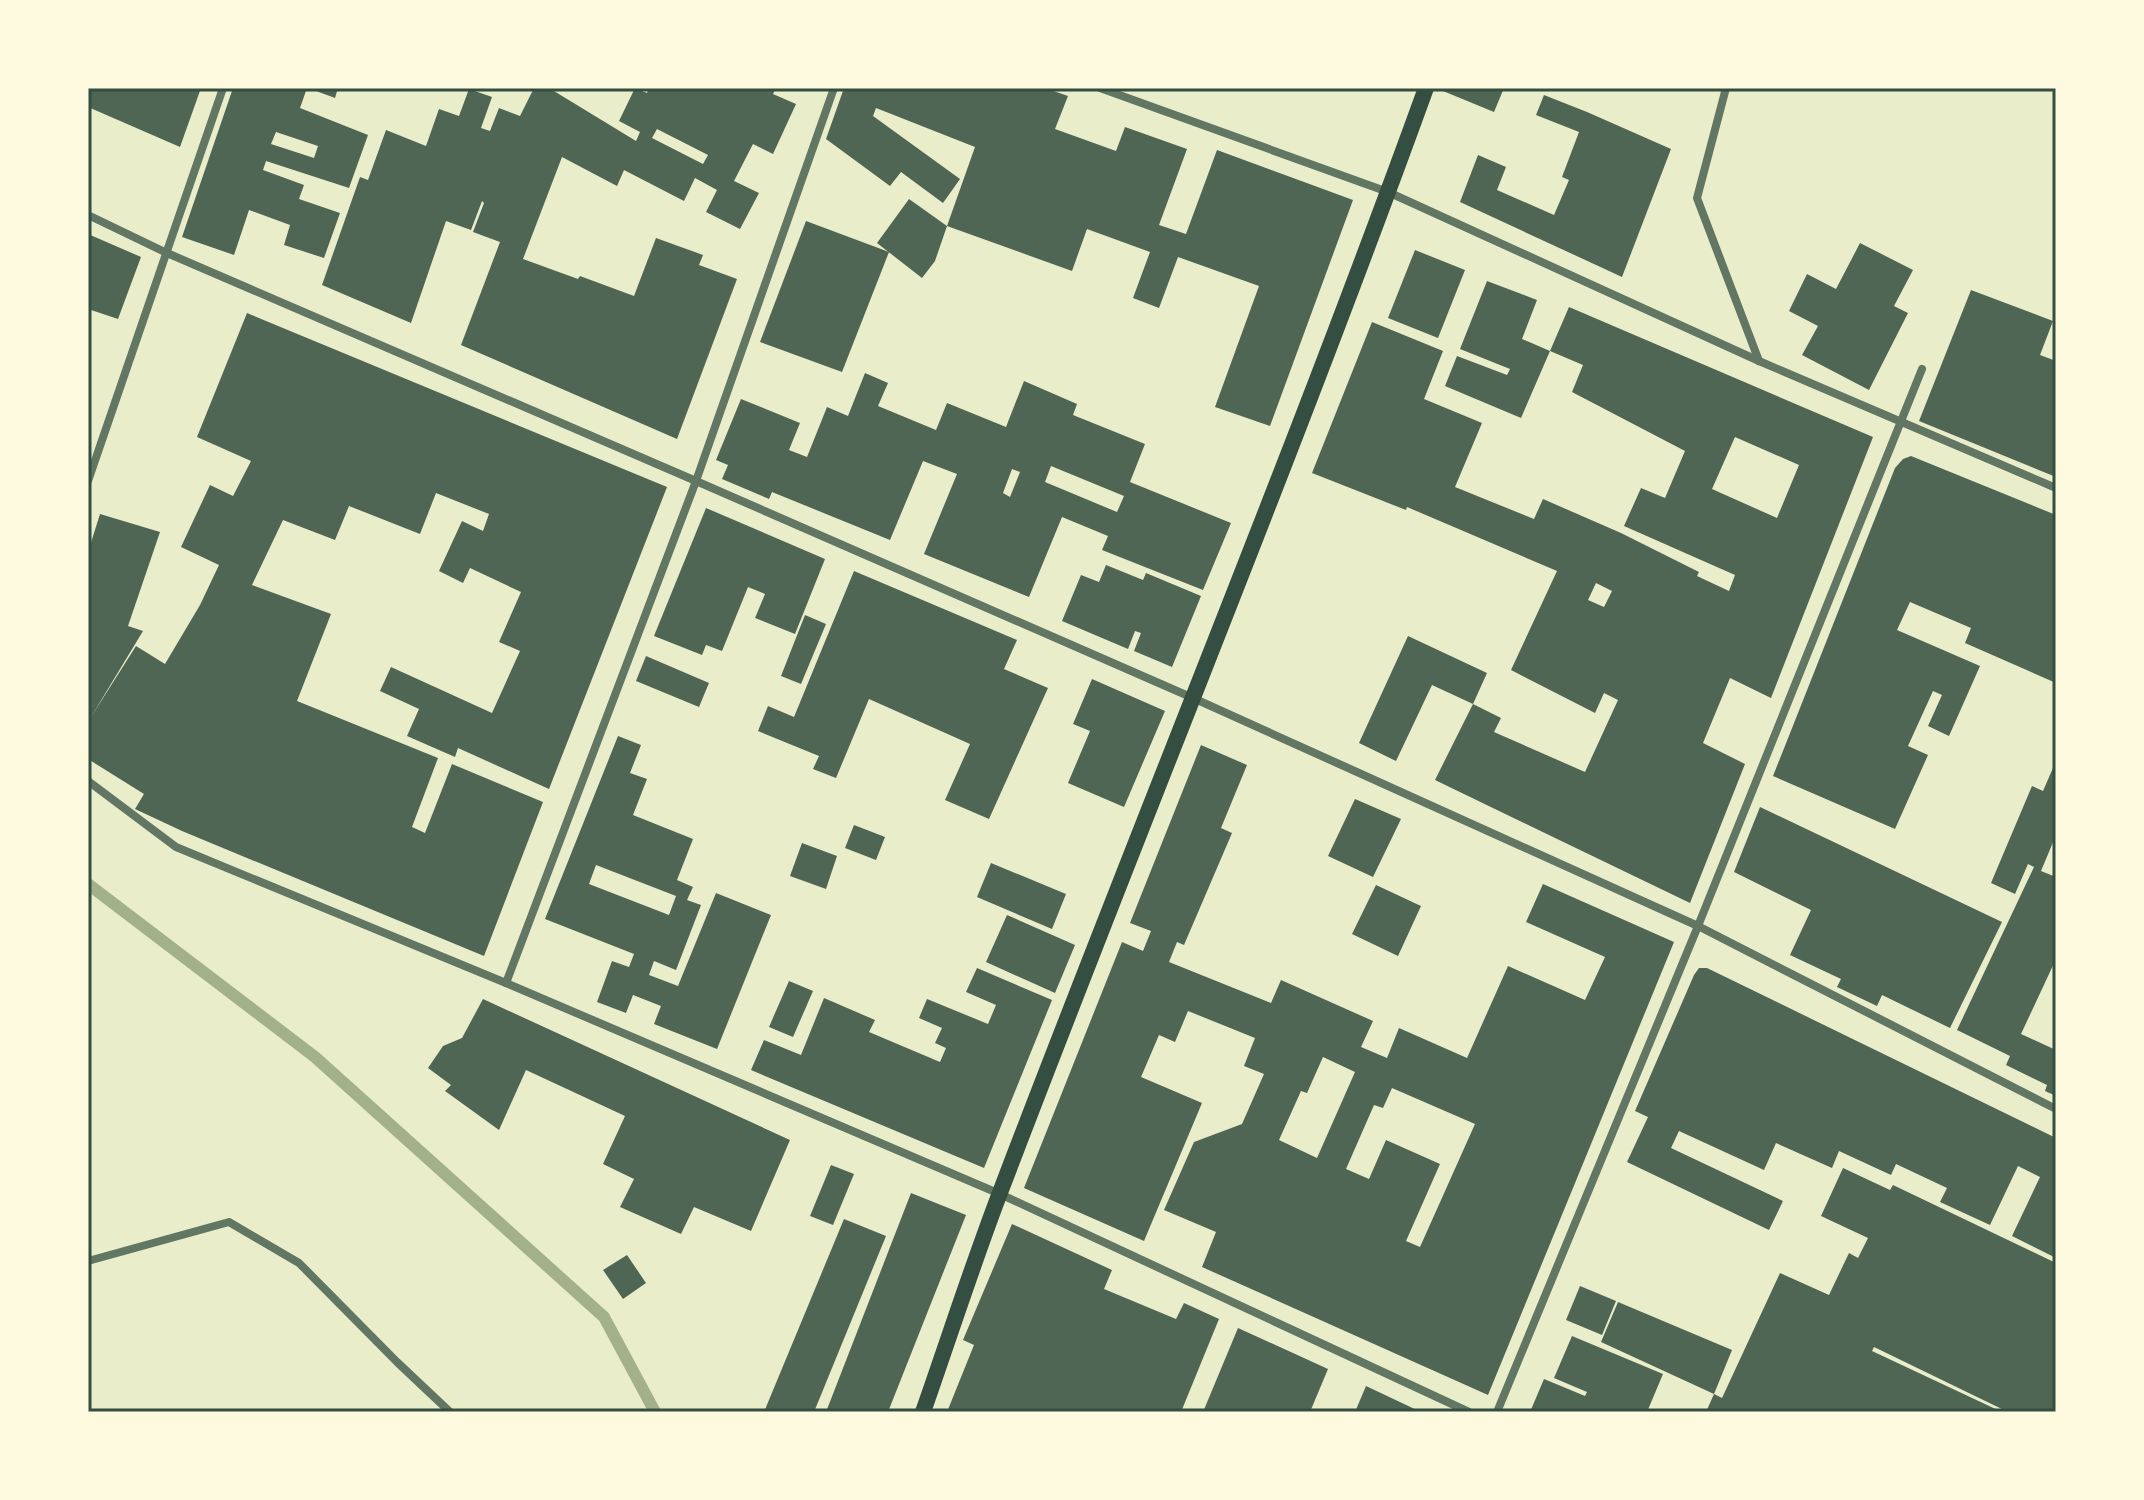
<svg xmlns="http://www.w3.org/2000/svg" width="2144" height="1500" viewBox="0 0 2144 1500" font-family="Lato,sans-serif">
  <rect width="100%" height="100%" fill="#e9edc9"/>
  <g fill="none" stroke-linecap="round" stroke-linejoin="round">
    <path stroke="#a3b18a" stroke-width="12" d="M 88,884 L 315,1057 L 604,1317 L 655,1412"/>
  </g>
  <g fill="#4f6655" fill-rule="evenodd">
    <path d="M 88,88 L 201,88 L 180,147 L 88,107 Z"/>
    <path d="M 233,88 L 307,88 L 300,108 L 368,135 L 349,188 L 266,161 L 263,170 L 304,185 L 299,199 L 340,213 L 324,258 L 284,245 L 290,225 L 249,210 L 234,255 L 182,237 ZM 276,132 L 318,146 L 314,158 L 271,144 Z"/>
    <path d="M 308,88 L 338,88 L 335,98 Z"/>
    <path d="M 534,88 L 549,88 L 636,141 L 640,132 L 619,121 L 635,88 L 647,93 L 649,88 L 776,88 L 773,94 L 796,104 L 773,154 L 753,144 L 734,181 L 759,193 L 740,229 L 706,212 L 717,190 L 695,178 L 684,201 L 624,170 L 617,186 L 562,157 L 523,259 L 578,279 L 580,276 L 634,296 L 656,238 L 703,255 L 699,265 L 737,279 L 677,439 L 461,345 L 500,242 L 473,232 L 484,203 L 482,201 L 471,230 L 446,221 L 411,323 L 322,285 L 360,177 L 368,180 L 386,130 L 426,146 L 439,109 L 459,116 L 469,89 L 492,97 L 481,128 L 490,131 L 499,108 L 520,116 ZM 657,129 L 708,155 L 703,164 L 652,138 Z"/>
    <path d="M 844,88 L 1045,88 L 1068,96 L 1055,129 L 1116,151 L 1125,127 L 1187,149 L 1159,225 L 1186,234 L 1217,150 L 1353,200 L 1270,426 L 1215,407 L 1259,286 L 1178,257 L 1159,308 L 1133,298 L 1150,252 L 1087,229 L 1072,271 L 947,226 L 975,147 L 876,108 L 873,116 L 960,179 L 943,203 L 901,172 L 890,186 L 826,139 Z"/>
    <path d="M 1444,88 L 1504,88 L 1494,112 L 1443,91 Z"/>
    <path d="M 1544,95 L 1587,112 L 1671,149 L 1622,277 L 1460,202 L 1478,155 L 1506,167 L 1497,190 L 1554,215 L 1569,180 L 1562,177 L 1579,132 L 1536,115 Z"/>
    <path d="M 909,199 L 947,226 L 935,261 L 922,278 L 877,243 Z"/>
    <path d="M 806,221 L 889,252 L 842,372 L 760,342 Z"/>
    <path d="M 88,234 L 141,257 L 118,319 L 91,310 L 88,318 Z"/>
    <path d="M 1860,243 L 1913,270 L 1894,306 L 1908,313 L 1869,390 L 1802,355 L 1818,326 L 1789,311 L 1807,274 L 1836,289 Z"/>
    <path d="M 1415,250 L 1465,270 L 1438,338 L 1388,318 Z"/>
    <path d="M 1487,281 L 1537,300 L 1522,339 L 1550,351 L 1521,418 L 1445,386 L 1457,356 L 1507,375 L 1510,369 L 1460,349 Z"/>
    <path d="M 1971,290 L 2053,321 L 2040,355 L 2056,361 L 2056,477 L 1919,421 Z"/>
    <path d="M 1569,307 L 1873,437 L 1771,698 L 1730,678 L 1703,743 L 1745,764 L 1690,903 L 1435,780 L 1473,704 L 1501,718 L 1494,732 L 1585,772 L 1618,700 L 1604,693 L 1595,713 L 1511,670 L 1557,571 L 1407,507 L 1406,510 L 1312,473 L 1372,322 L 1443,351 L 1424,399 L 1482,423 L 1455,487 L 1534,519 L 1543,499 L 1621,533 L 1699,572 L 1697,576 L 1729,591 L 1735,575 L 1624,526 L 1641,488 L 1665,498 L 1685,451 L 1572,392 L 1583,365 L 1550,351 ZM 1735,437 L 1799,465 L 1777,518 L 1712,489 ZM 1596,583 L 1612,591 L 1604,607 L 1588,600 Z"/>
    <path d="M 247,313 L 667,487 L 549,789 L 458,748 L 455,757 L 407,736 L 419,709 L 380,691 L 391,667 L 492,713 L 520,651 L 499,642 L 521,592 L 470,568 L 463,583 L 439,571 L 462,521 L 483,531 L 489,514 L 436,493 L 420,534 L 349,506 L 335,540 L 283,520 L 252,585 L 331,614 L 297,701 L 438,758 L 412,827 L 425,833 L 452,764 L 543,802 L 484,956 L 182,831 L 135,809 L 144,794 L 88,759 L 88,552 L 100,514 L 160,532 L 128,626 L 143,631 L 91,717 L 136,646 L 165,664 L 200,605 L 219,565 L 181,547 L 210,485 L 233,496 L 251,461 L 197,437 Z"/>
    <path d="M 865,373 L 888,383 L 878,406 L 936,430 L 947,403 L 1006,427 L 1024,381 L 1077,404 L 1073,415 L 1145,444 L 1130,482 L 1231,523 L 1203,590 L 1102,550 L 1108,536 L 1062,517 L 1029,597 L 924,554 L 957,474 L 923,461 L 890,540 L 772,492 L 769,499 L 722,479 L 728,465 L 716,460 L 741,399 L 800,423 L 789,450 L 807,457 L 827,407 L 848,416 ZM 1051,466 L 1124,496 L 1117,512 L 1045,482 ZM 1012,469 L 1020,472 L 1010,497 L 1003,493 Z"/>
    <path d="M 1911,456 L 2056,515 L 2056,683 L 1965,643 L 1971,628 L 1910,602 L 1897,630 L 1980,666 L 1949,736 L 1928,726 L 1942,695 L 1933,691 L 1908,746 L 1928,755 L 1895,829 L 1773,776 L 1895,468 L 1903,459 Z"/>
    <path d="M 706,508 L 825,559 L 795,634 L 755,618 L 765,594 L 748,587 L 722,651 L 706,645 L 702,655 L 654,636 Z"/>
    <path d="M 1106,565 L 1143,580 L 1146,573 L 1201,596 L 1172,667 L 1134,651 L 1141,633 L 1135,631 L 1128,649 L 1062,621 L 1081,575 L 1099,582 Z"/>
    <path d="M 854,571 L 1017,640 L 1004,669 L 1048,688 L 989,819 L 945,800 L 970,744 L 869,699 L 836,778 L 813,769 L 819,756 L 758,731 L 768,706 L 794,717 Z"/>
    <path d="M 805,615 L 826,624 L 801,684 L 781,676 Z"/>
    <path d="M 1408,636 L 1487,673 L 1473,704 L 1432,685 L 1396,761 L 1359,743 Z"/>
    <path d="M 646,656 L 709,683 L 699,707 L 636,681 Z"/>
    <path d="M 1092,679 L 1165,711 L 1124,807 L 1068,783 L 1090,731 L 1073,724 Z"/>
    <path d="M 618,736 L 641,745 L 630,773 L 647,779 L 633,815 L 693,839 L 677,880 L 693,887 L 687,900 L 701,905 L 676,970 L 654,961 L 649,975 L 678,986 L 716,893 L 771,915 L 717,1049 L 654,1024 L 661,1006 L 633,995 L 626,1013 L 597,1002 L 612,961 L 629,967 L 634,954 L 545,919 ZM 596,865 L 676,896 L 669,915 L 589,884 Z"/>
    <path d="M 1201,745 L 1247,765 L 1221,828 L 1232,833 L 1184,945 L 1177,942 L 1169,962 L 1271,1003 L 1281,980 L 1373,1021 L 1361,1047 L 1387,1058 L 1399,1028 L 1467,1058 L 1508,966 L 1585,1000 L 1605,957 L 1526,922 L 1543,884 L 1674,942 L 1488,1395 L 1202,1267 L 1216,1232 L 1164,1210 L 1194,1142 L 1242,1124 L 1264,1074 L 1244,1066 L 1255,1038 L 1188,1011 L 1175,1042 L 1159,1035 L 1141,1077 L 1202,1103 L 1144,1241 L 1024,1188 L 1122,942 L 1143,951 L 1151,931 L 1130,923 ZM 1323,1057 L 1355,1072 L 1317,1158 L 1279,1140 L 1301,1091 L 1307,1093 ZM 1392,1088 L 1475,1124 L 1420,1247 L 1406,1241 L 1440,1164 L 1386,1140 L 1369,1179 L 1346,1169 L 1374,1105 L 1383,1108 Z"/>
    <path d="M 2056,761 L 2056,835 L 2041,871 L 2056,877 L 2056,959 L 2021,1034 L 2056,1050 L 2056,1096 L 2045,1091 L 2047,1085 L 2006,1065 L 2010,1056 L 1957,1030 L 2034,867 L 2028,864 L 2015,894 L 1991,883 L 2032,786 L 2043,791 Z"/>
    <path d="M 1355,799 L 1401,819 L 1373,877 L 1328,856 Z"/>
    <path d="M 1760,807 L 2002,922 L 1950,1028 L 1882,995 L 1877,1006 L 1837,987 L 1841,979 L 1790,955 L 1811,910 L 1734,872 Z"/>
    <path d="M 854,825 L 885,837 L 876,860 L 845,848 Z"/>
    <path d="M 802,843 L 837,856 L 826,889 L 790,876 Z"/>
    <path d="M 991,863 L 1066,894 L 1052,929 L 977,897 Z"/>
    <path d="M 1376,885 L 1421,906 L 1398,956 L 1352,934 Z"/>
    <path d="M 1007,915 L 1075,945 L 1055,993 L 986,962 Z"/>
    <path d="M 977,968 L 1052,1000 L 984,1168 L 751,1070 L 764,1040 L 801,1055 L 824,998 L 875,1020 L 869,1032 L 940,1062 L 946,1048 L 935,1043 L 942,1028 L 919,1018 L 927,999 L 988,1024 L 996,1005 L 966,992 Z"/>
    <path d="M 1699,968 L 1707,968 L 2056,1138 L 2056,1258 L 2012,1236 L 2040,1177 L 2018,1166 L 1990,1225 L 1940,1202 L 1947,1188 L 1896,1164 L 1891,1175 L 1839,1151 L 1832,1168 L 1776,1143 L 1764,1170 L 1679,1131 L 1671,1148 L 1783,1201 L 1769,1230 L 1627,1162 L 1648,1117 L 1635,1111 L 1694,975 Z"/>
    <path d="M 789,981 L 813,991 L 793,1037 L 769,1027 Z"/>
    <path d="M 483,999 L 790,1140 L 751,1231 L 694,1207 L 681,1234 L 620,1207 L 634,1179 L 603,1164 L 625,1116 L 526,1070 L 499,1130 L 445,1091 L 451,1085 L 428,1068 L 443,1046 L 462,1038 Z"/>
    <path d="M 831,1165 L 854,1174 L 833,1225 L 810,1216 Z"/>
    <path d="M 1843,1168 L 1890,1190 L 1893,1185 L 2056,1263 L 2056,1405 L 2053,1412 L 2008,1412 L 1874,1347 L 1872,1351 L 2002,1412 L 1706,1412 L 1714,1394 L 1601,1342 L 1618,1302 L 1732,1350 L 1714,1394 L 1722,1398 L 1780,1273 L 1829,1295 L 1849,1253 L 1858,1258 L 1868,1238 L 1821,1216 Z"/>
    <path d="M 911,1193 L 966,1215 L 888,1412 L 826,1412 Z"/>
    <path d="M 844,1219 L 886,1236 L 814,1412 L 764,1412 Z"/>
    <path d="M 1012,1224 L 1112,1270 L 1104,1289 L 1176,1319 L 1184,1303 L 1219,1319 L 1181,1412 L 947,1412 L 974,1345 L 963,1340 Z"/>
    <path d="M 627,1255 L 646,1283 L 623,1299 L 603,1270 Z"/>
    <path d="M 1580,1286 L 1616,1301 L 1602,1335 L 1566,1320 Z"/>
    <path d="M 1238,1328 L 1328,1369 L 1310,1412 L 1203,1412 Z"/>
    <path d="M 1572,1336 L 1663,1374 L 1647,1412 L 1530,1412 L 1544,1379 L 1585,1396 L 1587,1392 L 1554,1378 Z"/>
    <path d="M 1366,1386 L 1421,1412 L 1355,1412 Z"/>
  </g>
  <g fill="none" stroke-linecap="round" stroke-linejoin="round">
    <g stroke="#617663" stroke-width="8">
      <path d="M 1100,88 L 1388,192 L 1759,361 L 2056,488"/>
      <path d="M 1726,88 L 1697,198 L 1759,361"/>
      <path d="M 88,215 L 167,253 L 696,481 L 1193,698 L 1698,926 L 2056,1109"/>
      <path d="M 88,481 L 223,88"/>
      <path d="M 88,781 L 176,847 L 506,983 L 1000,1194 L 1469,1412"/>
      <path d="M 506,983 L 696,481 L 834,88"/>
      <path d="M 88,1261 L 229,1222 L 299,1263 L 397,1362 L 450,1412"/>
      <path d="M 1497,1412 L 1698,926 L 1922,369"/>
    </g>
    <path stroke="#344e41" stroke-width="16" d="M 923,1412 C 949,1338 973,1263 1001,1190 C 1141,822 1292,458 1426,88"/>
  </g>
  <rect width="2144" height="1500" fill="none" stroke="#fefae0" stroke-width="180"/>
  <rect x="90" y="90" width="1964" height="1320" fill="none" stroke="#344e41" stroke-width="3"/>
</svg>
